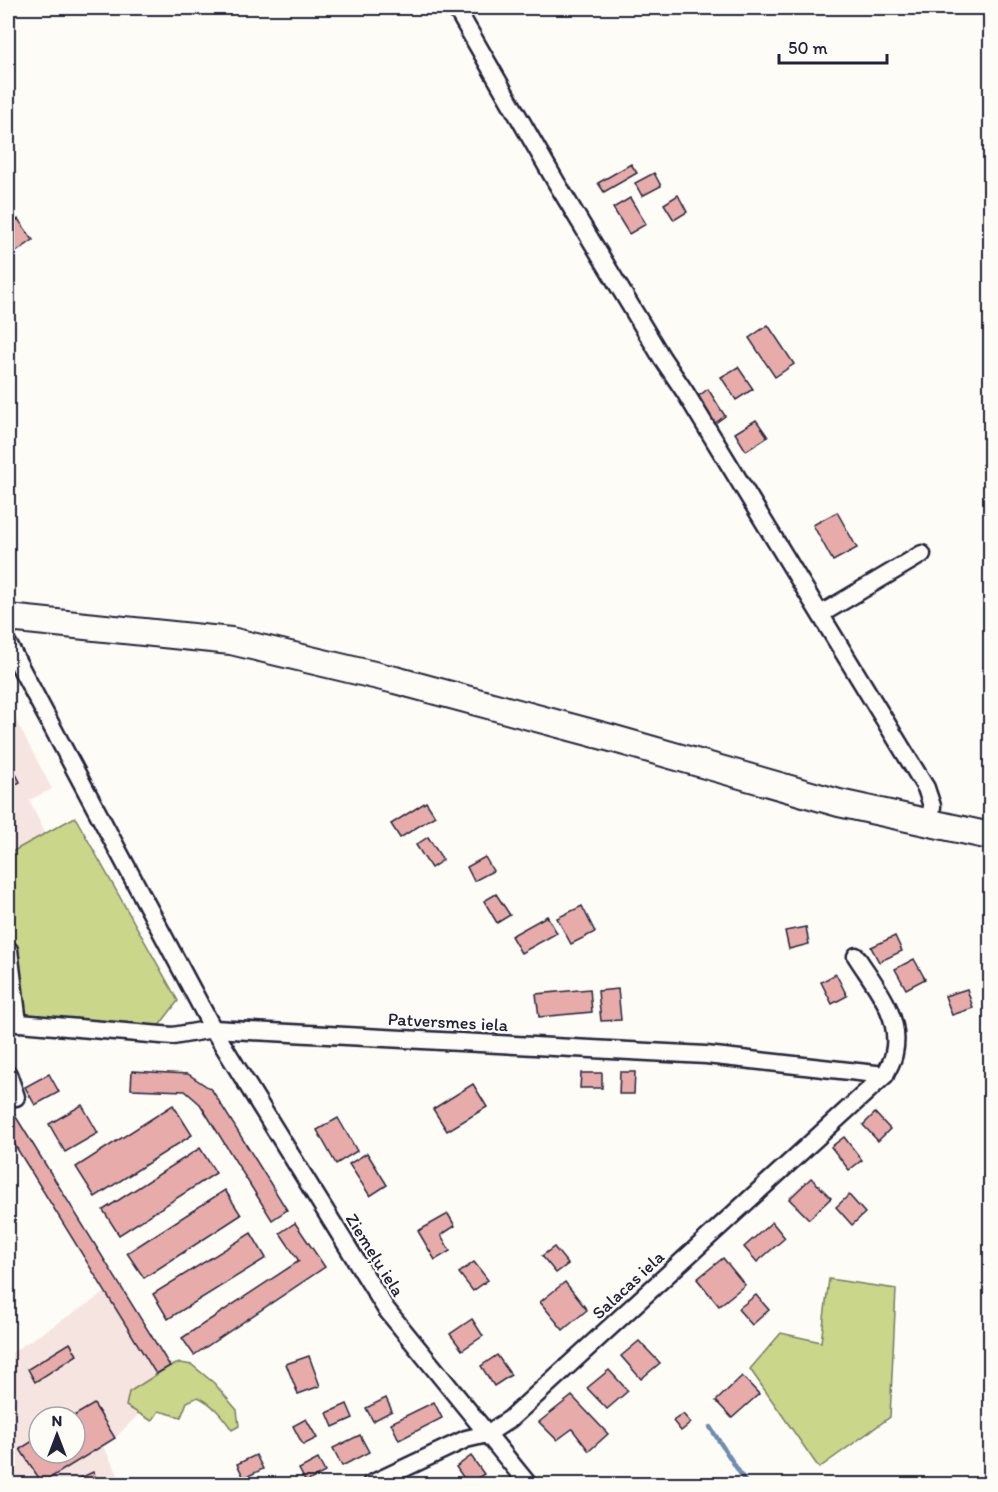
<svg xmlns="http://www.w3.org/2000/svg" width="998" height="1492" viewBox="0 0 998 1492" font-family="Itim,sans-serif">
  <rect width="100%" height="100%" fill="#fdfcf7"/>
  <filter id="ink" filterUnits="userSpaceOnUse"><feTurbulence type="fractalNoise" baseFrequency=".0167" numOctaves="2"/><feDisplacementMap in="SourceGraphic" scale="12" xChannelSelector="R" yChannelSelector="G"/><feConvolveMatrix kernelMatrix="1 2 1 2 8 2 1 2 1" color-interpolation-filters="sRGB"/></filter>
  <g filter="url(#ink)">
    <g fill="#f6e4e0" fill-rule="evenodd">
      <path d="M 8,705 L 52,789 L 29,800 L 45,833 L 8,854 Z"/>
      <path d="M 106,1292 L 156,1374 L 129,1392 L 140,1413 L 115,1438 L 103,1446 L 123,1484 L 8,1484 L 8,1355 ZM 39,1417 L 75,1417 L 75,1453 L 39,1453 Z"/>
    </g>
    <g fill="#cad68a" stroke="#767c62" stroke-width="1.5">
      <path d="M 75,817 L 178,1001 L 158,1027 L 8,1013 L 8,854 Z"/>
      <path d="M 829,1279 L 896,1289 L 890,1417 L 819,1468 L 750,1369 L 781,1333 L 821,1342 Z"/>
      <path d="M 180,1363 L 192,1365 L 214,1383 L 237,1410 L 239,1426 L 232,1430 C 223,1417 213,1404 198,1397 L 187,1402 L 181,1417 L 159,1411 L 152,1421 L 126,1406 L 129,1392 L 170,1366 Z"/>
    </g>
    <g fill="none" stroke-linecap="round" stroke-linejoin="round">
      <path stroke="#6d8caf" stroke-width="4.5" d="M 710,1427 L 747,1484"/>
    </g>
    <g fill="#e7acaa" stroke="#22223b" stroke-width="1.5">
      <path d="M 631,164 L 637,173 L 604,192 L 598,183 Z"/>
      <path d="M 654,173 L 661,186 L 642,196 L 635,183 Z"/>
      <path d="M 678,195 L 687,212 L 674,220 L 664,204 Z"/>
      <path d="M 630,198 L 646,224 L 629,234 L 613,208 Z"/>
      <path d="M 18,219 L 33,240 L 16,252 L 8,240 L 8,227 Z"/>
      <path d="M 768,325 L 794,364 L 775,377 L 749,338 Z"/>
      <path d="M 738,367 L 753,389 L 736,400 L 721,377 Z"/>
      <path d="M 708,389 L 725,416 L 714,424 L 696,398 Z"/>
      <path d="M 756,420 L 768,437 L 746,451 L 735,433 Z"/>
      <path d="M 837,512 L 857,548 L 833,561 L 813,525 Z"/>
      <path d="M 8,758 L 20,782 L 8,789 Z"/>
      <path d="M 426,802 L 435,816 L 400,838 L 391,824 Z"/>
      <path d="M 428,837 L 443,860 L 431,868 L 416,845 Z"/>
      <path d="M 485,857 L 493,871 L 474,881 L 467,867 Z"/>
      <path d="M 496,894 L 510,915 L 497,923 L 484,901 Z"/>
      <path d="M 582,906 L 595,932 L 571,944 L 557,918 Z"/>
      <path d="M 547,916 L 557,933 L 521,953 L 511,936 Z"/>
      <path d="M 806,927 L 809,944 L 789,949 L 785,931 Z"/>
      <path d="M 895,936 L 902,951 L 879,962 L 871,947 Z"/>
      <path d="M 914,959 L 925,979 L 906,989 L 895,969 Z"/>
      <path d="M 836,974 L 847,996 L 832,1004 L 821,982 Z"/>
      <path d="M 590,989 L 592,1012 L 539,1017 L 536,994 Z"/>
      <path d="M 618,989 L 621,1020 L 601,1021 L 598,991 Z"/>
      <path d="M 967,989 L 973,1008 L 952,1015 L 945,996 Z"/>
      <path d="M 132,1071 L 188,1074 L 212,1090 L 287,1210 L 272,1220 L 200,1104 L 185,1091 L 131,1089 Z"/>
      <path d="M 620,1072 L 635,1072 L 634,1094 L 619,1094 Z"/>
      <path d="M 581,1073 L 602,1073 L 602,1088 L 580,1088 Z"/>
      <path d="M 49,1074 L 59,1092 L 35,1105 L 25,1087 Z"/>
      <path d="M 473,1084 L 487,1107 L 447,1131 L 433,1109 Z"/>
      <path d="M 8,1104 L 170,1366 L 156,1374 L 8,1134 Z"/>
      <path d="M 82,1105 L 98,1133 L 65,1152 L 49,1124 Z"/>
      <path d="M 173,1105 L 192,1135 L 95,1197 L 76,1167 Z"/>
      <path d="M 875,1113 L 890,1129 L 878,1141 L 863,1125 Z"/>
      <path d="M 338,1118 L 357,1151 L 336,1164 L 317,1130 Z"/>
      <path d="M 844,1137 L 862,1160 L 849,1170 L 831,1147 Z"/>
      <path d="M 200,1148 L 216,1173 L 119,1235 L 103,1210 Z"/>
      <path d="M 367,1153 L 387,1185 L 370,1196 L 349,1164 Z"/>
      <path d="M 811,1178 L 831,1198 L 809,1219 L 789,1199 Z"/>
      <path d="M 225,1190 L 241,1215 L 144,1278 L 127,1253 Z"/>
      <path d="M 849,1195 L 865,1213 L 852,1225 L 836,1207 Z"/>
      <path d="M 448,1214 L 455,1226 L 441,1235 L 450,1251 L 435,1260 L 418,1231 Z"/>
      <path d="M 772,1222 L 785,1238 L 757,1262 L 744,1247 Z"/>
      <path d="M 295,1223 L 325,1267 L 194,1355 L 182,1338 L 299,1261 L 280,1233 Z"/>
      <path d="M 251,1233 L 266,1258 L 168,1319 L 153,1294 Z"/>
      <path d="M 554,1247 L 568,1264 L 556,1273 L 542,1256 Z"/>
      <path d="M 723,1258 L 745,1285 L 719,1306 L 697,1279 Z"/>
      <path d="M 474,1262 L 488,1280 L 473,1291 L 459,1273 Z"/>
      <path d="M 565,1282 L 587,1310 L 563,1330 L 540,1302 Z"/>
      <path d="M 756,1295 L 769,1310 L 752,1325 L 738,1309 Z"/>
      <path d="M 472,1319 L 483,1336 L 462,1350 L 450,1334 Z"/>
      <path d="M 639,1341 L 660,1363 L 641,1379 L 621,1356 Z"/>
      <path d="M 70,1343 L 77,1355 L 35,1382 L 28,1369 Z"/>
      <path d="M 497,1355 L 511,1375 L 494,1386 L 481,1366 Z"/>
      <path d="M 309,1356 L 320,1386 L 298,1394 L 286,1364 Z"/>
      <path d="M 609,1370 L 628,1391 L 607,1409 L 587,1388 Z"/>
      <path d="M 742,1376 L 759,1394 L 732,1418 L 716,1401 Z"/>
      <path d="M 572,1396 L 608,1434 L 589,1451 L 572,1429 L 557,1440 L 539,1422 Z"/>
      <path d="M 386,1398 L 392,1411 L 373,1421 L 366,1408 Z"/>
      <path d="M 434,1402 L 442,1418 L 399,1440 L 391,1423 Z"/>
      <path d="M 94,1404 L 115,1438 L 42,1483 L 20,1449 L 39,1437 L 39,1453 L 75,1453 L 75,1417 L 72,1417 Z"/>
      <path d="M 347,1404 L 353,1418 L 333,1427 L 327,1413 Z"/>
      <path d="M 683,1414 L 691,1423 L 681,1431 L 673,1421 Z"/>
      <path d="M 306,1419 L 317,1438 L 303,1445 L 293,1426 Z"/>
      <path d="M 360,1435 L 369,1452 L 342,1466 L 333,1448 Z"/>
      <path d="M 256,1455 L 263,1469 L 244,1478 L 237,1464 Z"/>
      <path d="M 471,1456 L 484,1474 L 468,1484 L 456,1467 Z"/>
      <path d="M 318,1459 L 325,1472 L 306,1482 L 299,1469 Z"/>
      <path d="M 93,1472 L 99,1484 L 68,1484 Z"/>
    </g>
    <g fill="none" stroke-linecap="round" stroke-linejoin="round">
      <defs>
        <g id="minor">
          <path d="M 456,8 L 556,182 L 662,358 L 685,392 L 926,788 L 932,806 L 930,823"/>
          <path d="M 821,614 L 922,554"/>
          <path d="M 8,644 L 213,1029 L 386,1309 L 528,1484"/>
          <path d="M 9,950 L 18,1023"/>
          <path d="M 8,1022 L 173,1036 L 213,1029 L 706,1055 L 885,1075"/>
          <path d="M 8,1074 L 16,1097"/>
          <path d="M 371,1484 L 466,1439 L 487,1434 L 510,1419 L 885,1075 C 888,1068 893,1061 894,1053 C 902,1016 875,986 856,956"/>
        </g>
        <path id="highway" d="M 8,618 L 231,641 L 395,680 L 611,738 L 839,803 L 990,836"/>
      </defs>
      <use href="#minor" stroke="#22223b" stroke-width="21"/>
      <use href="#highway" stroke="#22223b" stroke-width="30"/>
      <use href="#minor" stroke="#fdfcf7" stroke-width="16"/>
      <use href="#highway" stroke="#fdfcf7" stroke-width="26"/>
    </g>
  </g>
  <g text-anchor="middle" stroke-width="4.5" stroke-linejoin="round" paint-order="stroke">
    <g font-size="18" fill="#22223b" stroke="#fdfcf7">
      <text transform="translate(448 1022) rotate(3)" y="6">Patversmes iela</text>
      <text transform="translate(375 1255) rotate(58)" y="6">Ziemeļu iela</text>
      <text transform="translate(628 1285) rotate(-43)" y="6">Salacas iela</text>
    </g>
  </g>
  <rect width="998" height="1492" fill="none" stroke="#fdfcf7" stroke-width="30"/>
  <rect x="15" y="15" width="968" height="1462" fill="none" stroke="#22223b" stroke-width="2" filter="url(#ink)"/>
  <g transform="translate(57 1435)"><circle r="28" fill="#fdfcf7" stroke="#a5a5ac" stroke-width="1.5"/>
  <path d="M0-4.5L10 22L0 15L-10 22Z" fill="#22223b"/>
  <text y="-9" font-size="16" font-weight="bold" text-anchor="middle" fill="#22223b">N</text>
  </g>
  <path d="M779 54v9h108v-9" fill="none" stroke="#22223b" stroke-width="3"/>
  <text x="788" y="54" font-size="18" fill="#22223b" stroke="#fdfcf7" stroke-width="4.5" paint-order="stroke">50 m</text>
</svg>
